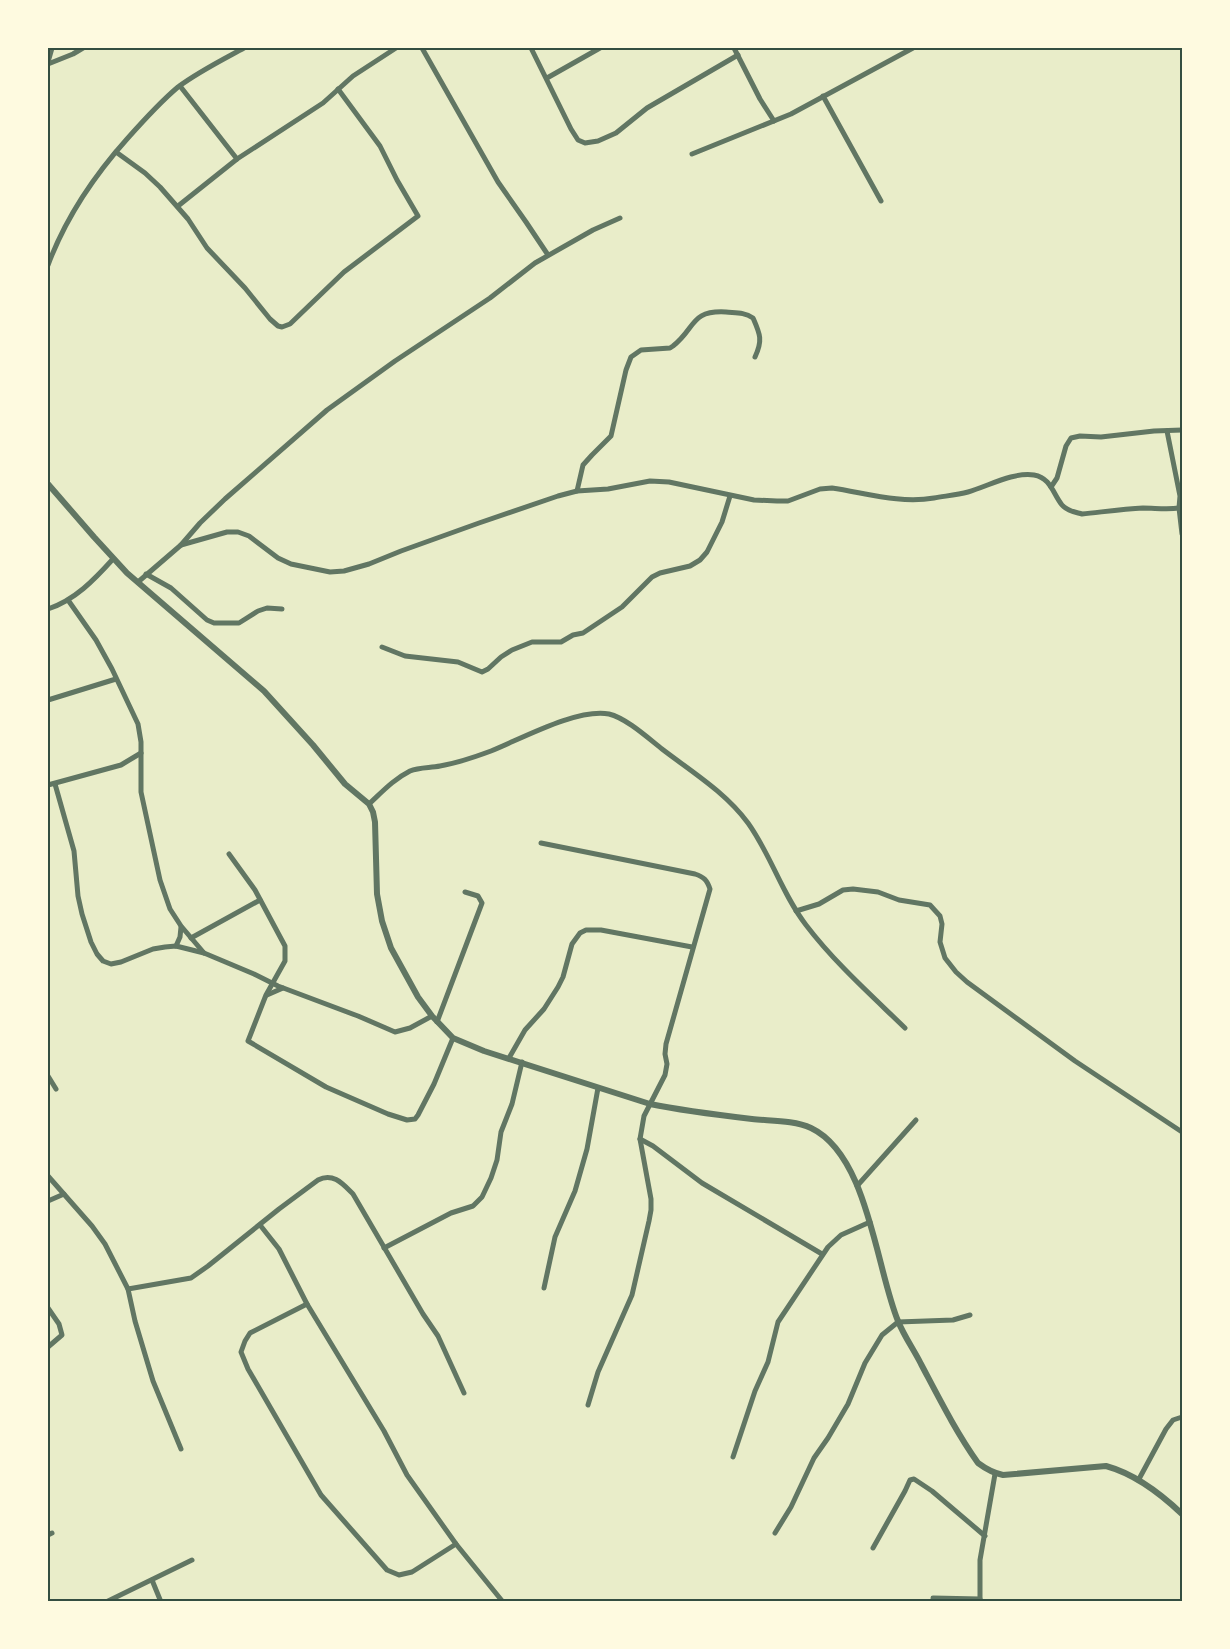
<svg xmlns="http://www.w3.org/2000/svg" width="1230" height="1649" viewBox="0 0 1230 1649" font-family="'Public Sans',sans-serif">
  <rect width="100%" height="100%" fill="#e9edc9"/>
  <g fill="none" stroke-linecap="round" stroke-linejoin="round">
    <g stroke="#617663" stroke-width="5">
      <path d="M 422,48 L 498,182 L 526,222 L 548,255"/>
      <path d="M 531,48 L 571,129 L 578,140 L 585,143 L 598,141 L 616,133 L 647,108 L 738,55"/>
      <path d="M 734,48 L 760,99 L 774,121"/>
      <path d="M 48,62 L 52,48"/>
      <path d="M 48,64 L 73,54 L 83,48"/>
      <path d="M 547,78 L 600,48"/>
      <path d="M 180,86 L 237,159"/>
      <path d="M 823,96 L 881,201"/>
      <path d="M 116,152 L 145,173 L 160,187 L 188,219 L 207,248 L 245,288 L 270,319 L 278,326 L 282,327 L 290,324 L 344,272 L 418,216 L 397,180 L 380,146 L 338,89"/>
      <path d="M 692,154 L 791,114 L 913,48"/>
      <path d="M 178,206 L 237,159 L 323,103 L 353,76 L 396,48"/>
      <path d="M 48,265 C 66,217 93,177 127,139 C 143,121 159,103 178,87 C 198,72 222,60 244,48"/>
      <path d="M 1167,431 L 1180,496 L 1179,508 L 1182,508"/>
      <path d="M 1051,487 L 1057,478 L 1066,446 L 1071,438 L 1080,436 L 1101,437 L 1154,431 L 1182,430"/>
      <path d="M 577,491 L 583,465 L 592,455 L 611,436 L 626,370 L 631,357 L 641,350 L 670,348 L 673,346 C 696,328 690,310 726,312 C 736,313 744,312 753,318 C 760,334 763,340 755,357"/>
      <path d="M 181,545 L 227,532 L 238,532 L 249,536 L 278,558 L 291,564 L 330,572 L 344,571 L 369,564 L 401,551 L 479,523 L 558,496 L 577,491 L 608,489 L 650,481 L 669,482 L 754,500 L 777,501 L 788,501 L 820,489 L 832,488 C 866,493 900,504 934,498 C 945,496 957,495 968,492 C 989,486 1012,472 1034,475 C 1051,478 1053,494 1062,505 C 1067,511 1075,512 1082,514 C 1102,512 1123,509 1143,508 C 1155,508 1167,510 1179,508 L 1182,534"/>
      <path d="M 146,574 L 171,588 L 207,620 L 214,623 L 239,623 L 258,611 L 267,608 L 282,609"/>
      <path d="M 138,582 L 181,545 L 200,523 L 225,499 L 327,410 L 395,361 L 490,298 L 535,263 L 593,230 L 620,218"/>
      <path d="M 68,600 L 96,640 L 112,669 L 138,724 L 141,742 L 141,792 L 160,880 L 170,909 L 181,926 L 204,953"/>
      <path d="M 48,609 C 75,600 94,580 113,559"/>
      <path d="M 382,647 L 405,656 L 458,662 L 482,672 L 488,669 L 501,657 L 512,650 L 532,642 L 561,642 L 573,635 L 583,633 L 622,607 L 652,577 L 660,573 L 690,566 L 700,560 L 707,552 L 722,522 L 730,496"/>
      <path d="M 48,700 L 116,679"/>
      <path d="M 55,784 L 74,851 L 78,896 L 82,914 L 91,942 L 97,954 L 103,961 L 111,964 L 121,962 L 153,949 L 165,947 L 176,946 L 204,953 L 254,974 L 278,986 L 358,1016 L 395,1032 L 410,1028 L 432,1016"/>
      <path d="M 48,785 L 121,765 L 141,753"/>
      <path d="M 369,804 C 382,792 394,779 410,771 C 419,767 430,768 440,766 C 457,763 475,757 491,751 C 521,739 577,708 609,714 C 626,718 648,738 662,749 C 692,772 725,792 748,823 C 771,855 782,894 806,925 C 835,963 871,995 905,1028"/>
      <path d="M 541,843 L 695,874 C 704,877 707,880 710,889 L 666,1044 L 665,1054 L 667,1064 L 665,1075 L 644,1116 L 640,1139 L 651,1199 L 651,1210 L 649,1221 L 632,1295 L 598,1372 L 588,1405"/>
      <path d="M 229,854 L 255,890 L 285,946 L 285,961 L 266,995 L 248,1041 L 326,1087 L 388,1114 L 407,1120 L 415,1119 L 418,1115 L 434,1084 L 453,1038"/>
      <path d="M 796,911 L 819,904 L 843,890 L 853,889 L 878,892 L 899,900 L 930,905 L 940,916 L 942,924 L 940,942 L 945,958 L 956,972 L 967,982 L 1075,1061 L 1182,1132"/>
      <path d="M 191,938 L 260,900"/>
      <path d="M 176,946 L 180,937 L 181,927"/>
      <path d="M 267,995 L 283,988"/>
      <path d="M 437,1022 L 482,903 L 478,896 L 465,892"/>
      <path d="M 509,1058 L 525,1030 L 544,1009 L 558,987 L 563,977 L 572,944 L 580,933 L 586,930 L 601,930 L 692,947"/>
      <path d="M 48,1076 L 56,1089"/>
      <path d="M 640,1139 L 653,1146 L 702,1183 L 822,1254"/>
      <path d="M 48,1176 L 92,1226 L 105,1244 L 128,1289 L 135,1321 L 153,1381 L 181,1449"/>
      <path d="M 857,1186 L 916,1120"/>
      <path d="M 48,1201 L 64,1194"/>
      <path d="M 260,1225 L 279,1249 L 307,1304 L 384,1431 L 407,1475 L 456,1544 L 503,1602"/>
      <path d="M 384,1248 L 451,1213 L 473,1206 L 482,1197 L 491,1178 L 497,1160 L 501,1132 L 512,1104 L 522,1062"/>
      <path d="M 544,1288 L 555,1237 L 575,1191 L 587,1149 L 598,1088"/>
      <path d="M 128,1289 L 191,1278 L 208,1266 L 279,1209 L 318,1180 C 333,1172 343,1184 353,1194 L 423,1314 L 438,1336 L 464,1393"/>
      <path d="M 307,1304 L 250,1333 L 245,1341 L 241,1352 L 248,1369 L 321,1495 L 387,1570 L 399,1575 L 412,1572 L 456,1544"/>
      <path d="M 48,1308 L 59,1324 L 62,1335 L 48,1347"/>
      <path d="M 733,1457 L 755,1391 L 768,1362 L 778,1322 L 828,1247 L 841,1235 L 870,1222"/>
      <path d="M 1139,1479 L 1166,1429 L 1173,1420 L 1182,1417"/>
      <path d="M 775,1533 L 791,1507 L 814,1458 L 828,1438 L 848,1404 L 865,1363 L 882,1335 L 898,1322 L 953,1320 L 970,1315"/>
      <path d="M 48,1535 L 52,1533"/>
      <path d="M 873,1548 L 905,1491 L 910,1480 L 914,1479 L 932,1491 L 985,1536"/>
      <path d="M 152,1580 L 161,1602"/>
      <path d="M 933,1598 L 980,1599"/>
      <path d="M 106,1602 L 192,1560"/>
      <path d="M 980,1602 L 980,1560 L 995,1474"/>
    </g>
    <path stroke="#617663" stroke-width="6" d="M 48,484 L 94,537 L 127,573 L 264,691 L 313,745 L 345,784 L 369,804 L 373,812 L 375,822 L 377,894 L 382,921 L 391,948 L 418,997 L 432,1016 L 453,1038 L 484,1051 L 650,1104 C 684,1111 718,1115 752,1119 C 770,1121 794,1120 811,1128 C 868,1155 876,1268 898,1321 C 904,1336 914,1350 921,1364 C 939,1398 956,1432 978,1463 C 986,1469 993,1473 1003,1475 L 1106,1466 C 1135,1474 1160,1493 1182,1514"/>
  </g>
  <rect width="1230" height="1649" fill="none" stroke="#fefae0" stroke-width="98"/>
  <rect x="49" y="49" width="1132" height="1551" fill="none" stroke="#344e41" stroke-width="2"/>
</svg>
